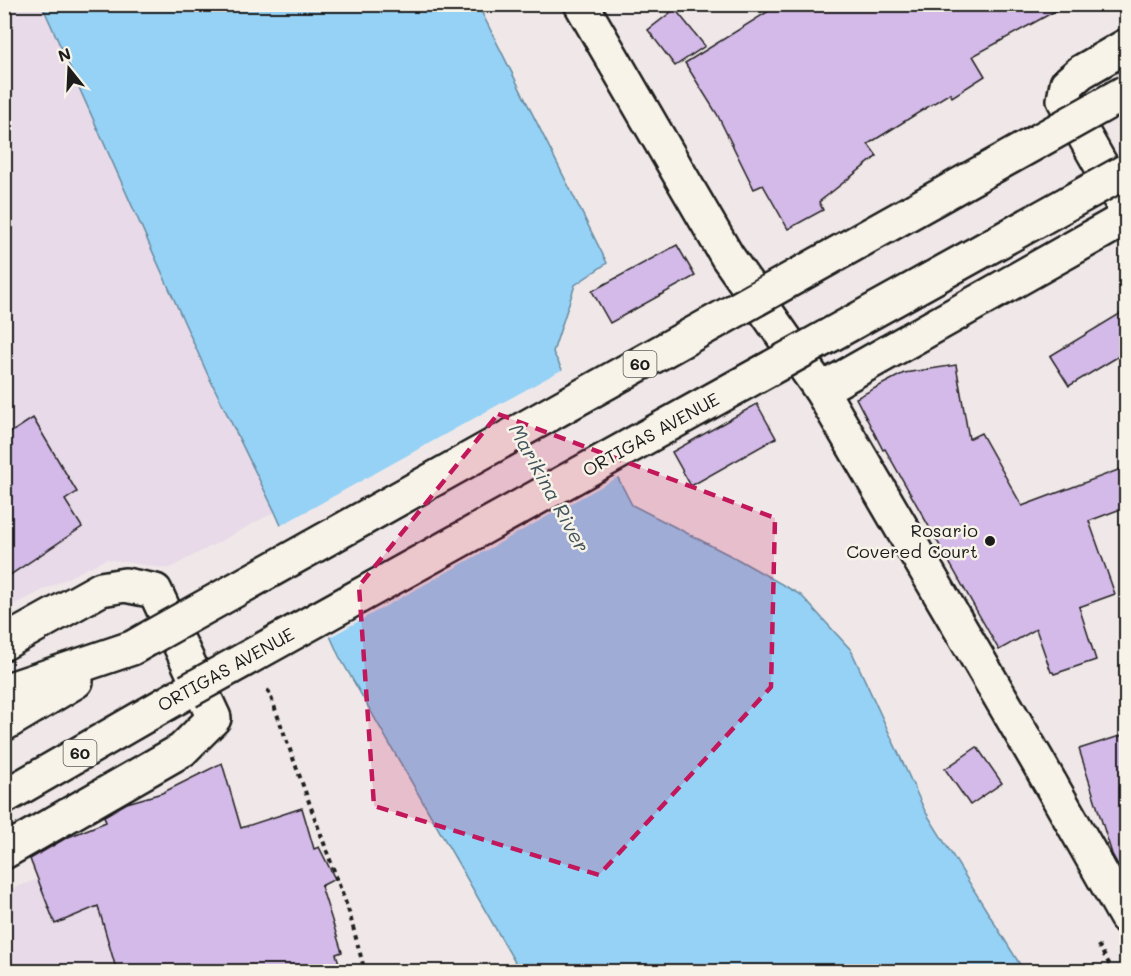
<svg xmlns="http://www.w3.org/2000/svg" width="1131" height="976" viewBox="0 0 1131 976" font-family="Mali,sans-serif">
  <rect width="100%" height="100%" fill="#f0e8e8"/>
  <filter id="ink" filterUnits="userSpaceOnUse"><feTurbulence type="fractalNoise" baseFrequency=".0167" numOctaves="2"/><feDisplacementMap in="SourceGraphic" scale="12" xChannelSelector="R" yChannelSelector="G"/><feConvolveMatrix kernelMatrix="1 2 1 2 8 2 1 2 1" color-interpolation-filters="sRGB"/></filter>
  <g filter="url(#ink)">
    <g fill="#e8dae8">
      <path d="M 5,5 L 42,5 L 207,373 L 275,512 L 168,569 L 106,559 L 5,609 Z"/>
      <path d="M 87,861 L 310,972 L 5,972 L 5,891 Z"/>
    </g>
    <path fill="#96d2f6" stroke="#65899f" stroke-width="1.5" d="M 42,5 L 478,5 L 607,263 L 575,285 L 553,352 L 632,505 L 739,560 L 801,595 L 851,650 L 925,811 L 1024,971 L 520,971 L 339,656 L 275,512 L 207,373 Z"/>
    <path fill="#f0e8e8" d="M 565,368 L 620,476 L 328,638 L 278,527 Z"/>
    <g fill="#d4bae8" stroke="#1c1c1c" stroke-width="1.5">
      <path d="M 780,4 L 1068,4 L 973,56 L 985,76 L 952,97 L 950,93 L 868,144 L 877,156 L 819,202 L 823,210 L 788,229 L 763,185 L 754,189 L 717,114 L 685,63 Z"/>
      <path d="M 675,9 L 705,46 L 675,66 L 648,30 Z"/>
      <path d="M 677,245 L 695,276 L 610,323 L 592,291 Z"/>
      <path d="M 1126,310 L 1126,352 L 1069,386 L 1050,356 Z"/>
      <path d="M 956,365 L 969,439 L 981,433 L 1022,506 L 1126,467 L 1126,507 L 1089,521 L 1115,594 L 1079,607 L 1096,660 L 1054,674 L 1053,672 L 1051,672 L 1036,629 L 999,650 L 885,449 L 883,450 L 856,398 L 904,373 Z"/>
      <path d="M 757,404 L 776,438 L 691,486 L 672,452 Z"/>
      <path d="M 33,418 L 77,492 L 65,500 L 82,527 L 4,579 L 4,437 Z"/>
      <path d="M 1126,734 L 1126,876 L 1124,876 L 1112,854 L 1079,749 Z"/>
      <path d="M 977,747 L 1002,783 L 970,805 L 945,769 Z"/>
      <path d="M 222,763 L 241,828 L 302,808 L 314,849 L 319,847 L 335,879 L 321,886 L 342,952 L 336,954 L 342,972 L 117,972 L 98,906 L 55,924 L 30,859 L 66,838 L 106,822 L 104,816 L 127,803 L 162,793 Z"/>
    </g>
    <g fill="none" stroke-linecap="round" stroke-linejoin="round">
      <defs>
        <g id="minor">
          <path d="M 581,4 L 727,256 L 821,390 L 1037,760 L 1126,917"/>
          <path d="M 1124,206 L 1064,100 L 1067,84 L 1081,72 L 1126,46"/>
          <path d="M 821,390 L 1126,218"/>
          <path d="M 4,643 L 101,589 L 125,585 L 155,591 L 214,718 L 182,750 L 4,852"/>
        </g>
        <g id="major">
          <path d="M 4,691 L 132,648 L 153,636"/>
          <path d="M 4,724 L 76,681"/>
          <path d="M 4,797 L 188,691"/>
        </g>
      </defs>
      <use href="#minor" stroke="#1c1c1c" stroke-width="38"/>
      <use href="#major" stroke="#1c1c1c" stroke-width="38"/>
      <g stroke="#1c1c1c" stroke-width="4" stroke-dasharray="4.5 4.5" stroke-linecap="butt">
        <path d="M 267,690 L 269,692 L 349,912 L 365,972"/>
        <path d="M 1098,945 L 1114,972"/>
      </g>
      <use href="#minor" stroke="#f7f3e8" stroke-width="33"/>
      <use href="#major" stroke="#f7f3e8" stroke-width="33"/>
      <defs>
        <g id="major-bridge">
          <path d="M 153,636 L 1126,92"/>
          <path d="M 188,691 L 1126,171"/>
        </g>
      </defs>
      <use href="#major-bridge" stroke="#1c1c1c" stroke-width="38" stroke-linecap="butt"/>
      <use href="#major-bridge" stroke="#f7f3e8" stroke-width="33"/>
    </g>
  </g>
  <path fill="#c2185b" fill-opacity="0.2" stroke="#c2185b" stroke-width="4.5" stroke-dasharray="12 8" stroke-linejoin="round" d="M 498,414 L 775,518 L 771,687 L 599,875 L 374,806 L 359,586 Z"/>
  <circle fill="#1c1c1c" stroke="#f7f3e8" stroke-width="2" cx="990" cy="541" r="6"/>
  <g text-anchor="middle" stroke-width="5" stroke-linejoin="round" paint-order="stroke">
    <g fill="#f7f3e8" stroke="#5e5c59" stroke-width="1.5">
      <rect x="623.5" y="351" width="33" height="26" rx="4.5"/>
      <rect x="63.5" y="740" width="33" height="26" rx="4.5"/>
    </g>
    <g font-size="16" font-weight="bold" fill="#1c1c1c">
      <text x="640" y="370">60</text>
      <text x="80" y="759">60</text>
    </g>
    <g font-size="18" fill="#1c1c1c" stroke="#f7f3e8">
      <text transform="translate(651 435) rotate(-29)" y="6">ORTIGAS AVENUE</text>
      <text transform="translate(226 670) rotate(-29)" y="6">ORTIGAS AVENUE</text>
    </g>
    <g font-size="18" fill="#1c1c1c" stroke="#f7f3e8" text-anchor="end">
      <text x="978" y="537">Rosario<tspan x="978" dy="21">Covered Court</tspan></text>
    </g>
    <g font-size="20" font-style="italic" fill="#41535d" stroke="#f7f3e8">
      <text transform="translate(549 488) rotate(61)" y="7">Marikina River</text>
    </g>
  </g>
  <rect width="1131" height="976" fill="none" stroke="#f7f3e8" stroke-width="24"/>
  <rect x="12" y="12" width="1107" height="952" fill="none" stroke="#1c1c1c" stroke-width="2" filter="url(#ink)"/>
  <g transform="translate(69 69) rotate(342)" stroke="#f7f3e8" stroke-width="4.5" paint-order="stroke">
  <path d="M0-4.5L10 22L0 15L-10 22Z" fill="#1c1c1c"/>
  <text y="-9" font-size="16" font-weight="bold" text-anchor="middle" fill="#1c1c1c">N</text>
  </g>
</svg>
